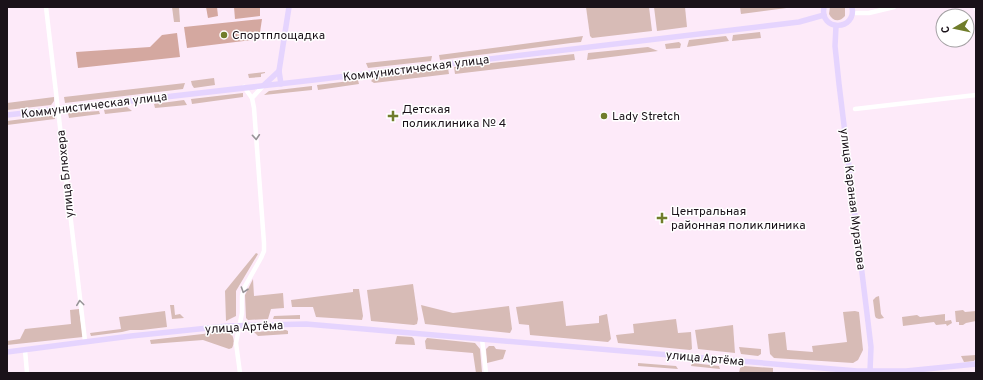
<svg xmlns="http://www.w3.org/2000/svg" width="983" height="380" viewBox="0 0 983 380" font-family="Overpass,sans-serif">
  <rect width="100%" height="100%" fill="#fdeaf9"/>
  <g fill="#d7bbb6">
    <path d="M 172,7 L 179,7 L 180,22 L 174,22 Z"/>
    <path d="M 586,7 L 649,7 L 652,31 L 592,38 L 590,36 Z"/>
    <path d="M 654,7 L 685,7 L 687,27 L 657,31 Z"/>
    <path d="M 740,7 L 794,7 L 741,14 Z"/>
    <path d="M 830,7 L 845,7 L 845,16 C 840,22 833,22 829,14 Z"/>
    <path d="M 760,32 L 761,38 L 732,41 L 733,35 Z"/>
    <path d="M 583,36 L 581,42 L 571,43 L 440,60 L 439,55 Z"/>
    <path d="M 726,36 L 729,41 L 687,47 L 689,40 Z"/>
    <path d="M 679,42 L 681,44 L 680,48 L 666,49 L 665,44 Z"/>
    <path d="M 648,47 L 658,51 L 587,60 L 588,53 Z"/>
    <path d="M 574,54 L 575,60 L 455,74 L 454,67 Z"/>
    <path d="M 432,56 L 431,61 L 368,68 L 366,63 Z"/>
    <path d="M 448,68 L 449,74 L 374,83 L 371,81 L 375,77 Z"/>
    <path d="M 265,72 L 265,73 L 261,74 L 261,77 L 249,78 L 248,74 Z"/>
    <path d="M 214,78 L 215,85 L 194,88 L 192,85 L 191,81 Z"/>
    <path d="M 358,80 L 359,84 L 318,90 L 317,85 Z"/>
    <path d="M 185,83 L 183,89 L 65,103 L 64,97 Z"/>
    <path d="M 312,86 L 312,90 L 264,95 L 269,91 Z"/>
    <path d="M 243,93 L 243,97 L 192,104 L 191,99 Z"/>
    <path d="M 54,97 L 54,101 L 51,105 L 7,110 L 7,103 Z"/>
    <path d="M 184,100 L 187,105 L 155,108 L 154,104 Z"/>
    <path d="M 127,107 L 132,111 L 105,114 L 104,110 Z"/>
    <path d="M 99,111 L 100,114 L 69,118 L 68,113 Z"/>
    <path d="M 54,115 L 55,119 L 7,125 L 7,121 Z"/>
    <path d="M 256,253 L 258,254 L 236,291 L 236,316 L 226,321 L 225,291 Z"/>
    <path d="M 253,279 L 254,296 L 283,293 L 284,308 L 271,309 L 268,319 L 248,320 L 246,318 L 245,295 Z"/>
    <path d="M 413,284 L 418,319 L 417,324 L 414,325 L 371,321 L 367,290 Z"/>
    <path d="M 353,289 L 359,289 L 363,316 L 362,320 L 316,317 L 313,307 L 292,307 L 291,300 L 353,292 Z"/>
    <path d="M 879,296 L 881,314 L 884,318 L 879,319 L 876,318 L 875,316 L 873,300 L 876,297 Z"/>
    <path d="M 563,301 L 566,326 L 599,323 L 599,316 L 607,314 L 611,339 L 608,342 L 530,335 L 529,325 L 519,324 L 516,307 Z"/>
    <path d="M 170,305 L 174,305 L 175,315 L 180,314 L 184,318 L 172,319 Z"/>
    <path d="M 421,305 L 453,313 L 509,306 L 512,329 L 510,333 L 425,324 Z"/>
    <path d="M 79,309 L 83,337 L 7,345 L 7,341 L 20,339 L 25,329 L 71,324 L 70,310 Z"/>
    <path d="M 963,310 L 965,312 L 976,311 L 976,321 L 966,323 L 963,325 L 959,325 L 959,322 L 956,322 L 955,311 Z"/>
    <path d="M 165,311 L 167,327 L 142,330 L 130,330 L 122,332 L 91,336 L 90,333 L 121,329 L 119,317 Z"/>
    <path d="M 855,311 L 859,312 L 863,350 L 858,360 L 853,363 L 774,358 L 770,354 L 768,334 L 785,332 L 787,350 L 813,352 L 812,346 L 847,342 L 843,312 Z"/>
    <path d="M 945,314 L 945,321 L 951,320 L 952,323 L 947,326 L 946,324 L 936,325 L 934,322 L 903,326 L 902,317 L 917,315 L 920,317 Z"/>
    <path d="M 300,315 L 300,319 L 273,319 L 274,316 Z"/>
    <path d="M 676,319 L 678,333 L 691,332 L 692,349 L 690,350 L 618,343 L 616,335 L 634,333 L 633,324 Z"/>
    <path d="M 733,325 L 735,353 L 698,349 L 695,330 Z"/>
    <path d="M 286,330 L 288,331 L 288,334 L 258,336 L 254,332 Z"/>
    <path d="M 229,331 C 234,336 235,342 232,348 L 229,349 L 203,340 L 151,344 L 150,340 Z"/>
    <path d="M 397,336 L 412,337 L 414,339 L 415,345 L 395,344 Z"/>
    <path d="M 427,338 L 475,343 L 480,349 L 482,372 L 476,373 L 473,353 L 426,349 L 425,341 Z"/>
    <path d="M 489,346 L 494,346 L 496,349 L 506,350 L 503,359 L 487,363 L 486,349 Z"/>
    <path d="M 739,347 L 761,349 L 761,354 L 758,356 L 741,354 Z"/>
    <path d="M 976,355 L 976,358 L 974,361 L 964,362 L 961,356 Z"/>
    <path d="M 638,363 L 676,366 L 678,369 L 638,366 Z"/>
    <path d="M 692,363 L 719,366 L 720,369 L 691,366 Z"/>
    <path d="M 744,366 L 773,368 L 773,373 L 739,373 L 740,368 Z"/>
  </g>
  <g fill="#d4a8a0">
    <path d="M 206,7 L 217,7 L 218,16 L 208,18 Z"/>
    <path d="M 234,7 L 260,7 L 260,16 L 235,19 Z"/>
    <path d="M 262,19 L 259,39 L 187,48 L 184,27 Z"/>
    <path d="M 177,33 L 180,57 L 78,68 L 76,52 L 150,47 L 162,35 Z"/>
  </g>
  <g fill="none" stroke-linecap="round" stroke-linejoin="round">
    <g stroke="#fff" stroke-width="4.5">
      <path d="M 46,7 L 85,341"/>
      <path d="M 975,7 L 976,9"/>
      <path d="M 852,13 L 869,13 L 894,7"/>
      <path d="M 252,98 L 264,85"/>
      <path d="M 855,109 L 976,95"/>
      <path d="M 482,339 L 486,373"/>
      <path d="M 25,350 L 27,373"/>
      <path d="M 240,373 L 236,343 L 242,313 L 242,296 L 244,288 L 261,258 L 264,251 L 264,243 L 254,108 L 252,98 L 244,87"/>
    </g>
    <g stroke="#e5d4fe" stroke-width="5.5">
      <path d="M 824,7 C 819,32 857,31 852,7"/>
      <path d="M 836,26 L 835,46 L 839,84 L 868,322 L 871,347 L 870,371"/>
      <path d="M 281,84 L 279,71 L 289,7"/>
      <path d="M 264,85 L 279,71"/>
      <path d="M 7,115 L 314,80 L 766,26 L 799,22 L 824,15"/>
      <path d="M 7,352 L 131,336 L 228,326 L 306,324 L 857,371 L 906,371 L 976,364"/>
    </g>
  </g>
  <defs><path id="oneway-chevron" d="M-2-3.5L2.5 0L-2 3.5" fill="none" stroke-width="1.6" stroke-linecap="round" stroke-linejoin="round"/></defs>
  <g stroke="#989498">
    <use href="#oneway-chevron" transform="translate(256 137) rotate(86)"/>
    <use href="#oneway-chevron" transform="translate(244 290) rotate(109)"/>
    <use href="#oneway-chevron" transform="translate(80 303) rotate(-97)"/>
  </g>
  <g fill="#707d2b" stroke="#fff" stroke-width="1.5">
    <circle cx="224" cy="35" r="4"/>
    <path d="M391 110h4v4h4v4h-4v4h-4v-4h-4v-4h4z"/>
    <circle cx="604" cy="116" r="4"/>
    <path d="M660 212h4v4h4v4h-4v4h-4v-4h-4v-4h4z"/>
  </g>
  <g text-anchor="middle" stroke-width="3" stroke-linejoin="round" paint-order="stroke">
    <g font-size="12" fill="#1a1219" stroke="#fff" text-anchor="start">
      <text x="232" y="39">Спортплощадка</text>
      <text x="402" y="113">Детская<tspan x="402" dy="14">поликлиника № 4</tspan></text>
      <text x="612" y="120">Lady Stretch</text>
      <text x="671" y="215">Центральная<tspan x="671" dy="14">районная поликлиника</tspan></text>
    </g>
    <g font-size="12" fill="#1a1219" stroke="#fff">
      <text transform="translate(416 68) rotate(-7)" y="4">Коммунистическая улица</text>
      <text transform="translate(94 105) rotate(-7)" y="4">Коммунистическая улица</text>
      <text transform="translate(65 174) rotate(-96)" y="4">улица Блюхера</text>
      <text transform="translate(853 199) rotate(83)" y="4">улица Караная Муратова</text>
      <text transform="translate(244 327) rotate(-3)" y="4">улица Артёма</text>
      <text transform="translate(705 358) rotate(5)" y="4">улица Артёма</text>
    </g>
  </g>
  <rect width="983" height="380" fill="none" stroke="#1a1219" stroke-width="16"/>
  <g transform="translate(955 28) rotate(261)"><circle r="19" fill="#ffffff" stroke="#a3a0a3"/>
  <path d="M0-3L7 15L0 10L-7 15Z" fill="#707d2b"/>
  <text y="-6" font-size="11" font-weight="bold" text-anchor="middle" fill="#1a1219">С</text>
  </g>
</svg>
